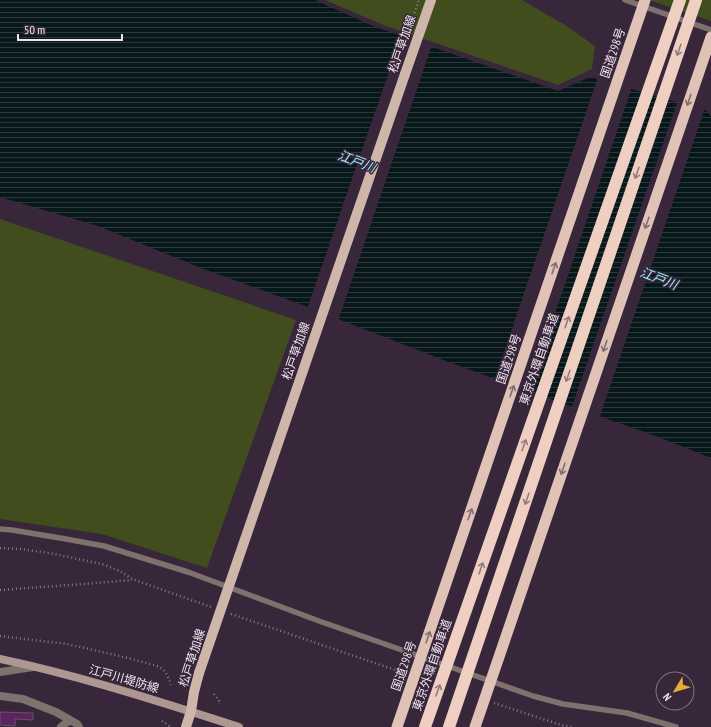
<svg xmlns="http://www.w3.org/2000/svg" width="711" height="727" viewBox="0 0 711 727" font-family="'PT Sans Narrow','Noto Sans JP',sans-serif">
  <defs>
    <pattern id="water-rules" width="6" height="5" patternUnits="userSpaceOnUse"><rect width="6" height="5" fill="#07171a"/><path d="M0 2.5h6" fill="none" stroke="#2b393c"/></pattern>
  </defs>
  <rect width="100%" height="100%" fill="#38273a"/>
  <g fill="#424d1e">
    <path d="M 325,0 L 522,0 L 565,25 L 595,46 L 592,69 L 558,85 L 386,26 Z"/>
    <path d="M 649,0 L 711,0 L 711,21 Z"/>
    <path d="M 0,219 L 296,320 L 207,568 L 102,534 L 0,519 Z"/>
  </g>
  <path fill="url(#water-rules)" d="M 0,0 L 315,0 L 373,26 L 558,91 L 590,77 L 707,111 L 711,117 L 711,458 L 656,436 L 556,401 L 446,361 L 305,306 L 201,268 L 98,226 L 0,197 Z"/>
  <g fill="#38273a">
    <path d="M 402,34 L 432,45 L 338,321 L 307,309 Z"/>
    <path d="M 598,77 L 632,87 L 528,393 L 494,381 Z"/>
    <path d="M 678,100 L 705,108 L 599,419 L 571,409 Z"/>
  </g>
  <path fill="#5b2460" stroke="#685469" d="M 0,712 L 33,713 L 33,720 L 15,719 L 15,726 L 0,725 Z"/>
  <g fill="none" stroke-linecap="round" stroke-linejoin="round">
    <g stroke="#887a8a" stroke-width="2.5" stroke-dasharray="1 3" stroke-linecap="butt">
      <path d="M 0,548 L 21,549 L 49,553 L 102,564 L 120,571 L 132,579 L 211,607"/>
      <path d="M 0,590 L 97,583 L 132,580"/>
      <path d="M 231,614 L 404,673"/>
      <path d="M 0,636 L 67,644 L 128,658 L 157,666 C 166,669 168,677 171,685"/>
      <path d="M 214,694 L 220,702 L 219,704"/>
      <path d="M 494,703 L 561,725 L 572,727"/>
      <path d="M 162,721 L 171,727"/>
    </g>
    <g stroke="#7f716d" stroke-width="5.5">
      <path d="M 625,0 L 711,30"/>
      <path d="M 0,529 L 12,530 L 66,539 L 104,546 L 188,572 L 319,621 L 533,696 L 563,704 L 627,713 L 676,727"/>
    </g>
    <g stroke="#7f716d" stroke-width="8">
      <path d="M 0,672 L 33,667"/>
      <path d="M 0,696 L 23,699 L 56,712 L 77,724 L 79,727"/>
      <path d="M 61,727 L 70,720"/>
    </g>
    <path stroke="#ad9790" stroke-width="8" d="M 0,659 C 81,676 160,702 239,727"/>
    <g stroke="#d0b5ab" stroke-width="10">
      <path d="M 405,74 L 431,0"/>
      <path d="M 186,727 L 191,711 L 194,692 L 199,673"/>
    </g>
    <path stroke="#887a8a" stroke-width="2.5" stroke-dasharray="1 3" stroke-linecap="butt" d="M 396,66 L 419,0"/>
    <path stroke="#d0b5ab" stroke-width="10" d="M 199,673 L 405,74"/>
    <g stroke="#e0c2b7" stroke-width="11">
      <path d="M 397,727 L 645,0"/>
      <path d="M 475,727 L 711,37"/>
    </g>
    <g stroke="#f0cfc3" stroke-width="12">
      <path d="M 425,727 L 680,0"/>
      <path d="M 449,727 L 696,0"/>
    </g>
  </g>
  <defs><path id="oneway-shaft" d="M-6 0H5M1.5-3L5.5 0L1.5 3" fill="none" stroke-width="1.6" stroke-linecap="round" stroke-linejoin="round"/></defs>
  <g stroke="#947b7e">
    <use href="#oneway-shaft" transform="translate(679 50) rotate(109)"/>
    <use href="#oneway-shaft" transform="translate(637 173) rotate(109)"/>
    <use href="#oneway-shaft" transform="translate(567 322) rotate(-71)"/>
    <use href="#oneway-shaft" transform="translate(568 376) rotate(109)"/>
    <use href="#oneway-shaft" transform="translate(524 445) rotate(-71)"/>
    <use href="#oneway-shaft" transform="translate(527 499) rotate(109)"/>
    <use href="#oneway-shaft" transform="translate(481 568) rotate(-71)"/>
    <use href="#oneway-shaft" transform="translate(438 690) rotate(-71)"/>
  </g>
  <g stroke="#846d72">
    <use href="#oneway-shaft" transform="translate(689 100) rotate(109)"/>
    <use href="#oneway-shaft" transform="translate(647 223) rotate(109)"/>
    <use href="#oneway-shaft" transform="translate(554 268) rotate(-71)"/>
    <use href="#oneway-shaft" transform="translate(605 346) rotate(109)"/>
    <use href="#oneway-shaft" transform="translate(512 391) rotate(-71)"/>
    <use href="#oneway-shaft" transform="translate(563 469) rotate(109)"/>
    <use href="#oneway-shaft" transform="translate(470 514) rotate(-71)"/>
    <use href="#oneway-shaft" transform="translate(428 637) rotate(-71)"/>
  </g>
  <g text-anchor="middle" stroke-width="3" stroke-linejoin="round" paint-order="stroke">
    <g font-size="12" fill="#efe4f0" stroke="#38273a">
      <text transform="translate(402 44) rotate(-71)" y="4">松戸草加線</text>
      <text transform="translate(613 53) rotate(-71)" y="4">国道298号</text>
      <text transform="translate(296 351) rotate(-71)" y="4">松戸草加線</text>
      <text transform="translate(509 359) rotate(-71)" y="4">国道298号</text>
      <text transform="translate(539 359) rotate(-71)" y="4">東京外環自動車道</text>
      <text transform="translate(192 658) rotate(-72)" y="4">松戸草加線</text>
      <text transform="translate(432 665) rotate(-71)" y="4">東京外環自動車道</text>
      <text transform="translate(404 666) rotate(-71)" y="4">国道298号</text>
      <text transform="translate(124 679) rotate(16)" y="4">江戸川堤防線</text>
    </g>
    <g font-size="13" font-style="italic" fill="#93ebfb" stroke="#38273a">
      <text transform="translate(357 161) rotate(21)" y="5">江戸川</text>
      <text transform="translate(659 278) rotate(21)" y="5">江戸川</text>
    </g>
  </g>
  <g transform="translate(675 691) rotate(232)"><circle r="19" fill="#38273a" stroke="#817383"/>
  <path d="M0-3L7 15L0 10L-7 15Z" fill="#e6ac36"/>
  <text y="-6" font-size="11" font-weight="bold" text-anchor="middle" fill="#efe4f0">N</text>
  </g>
  <path d="M18 34v6h104v-6" fill="none" stroke="#efe4f0" stroke-width="2"/>
  <text x="24" y="34" font-size="12" fill="#efe4f0" stroke="#38273a" stroke-width="3" paint-order="stroke">50 m</text>
</svg>
